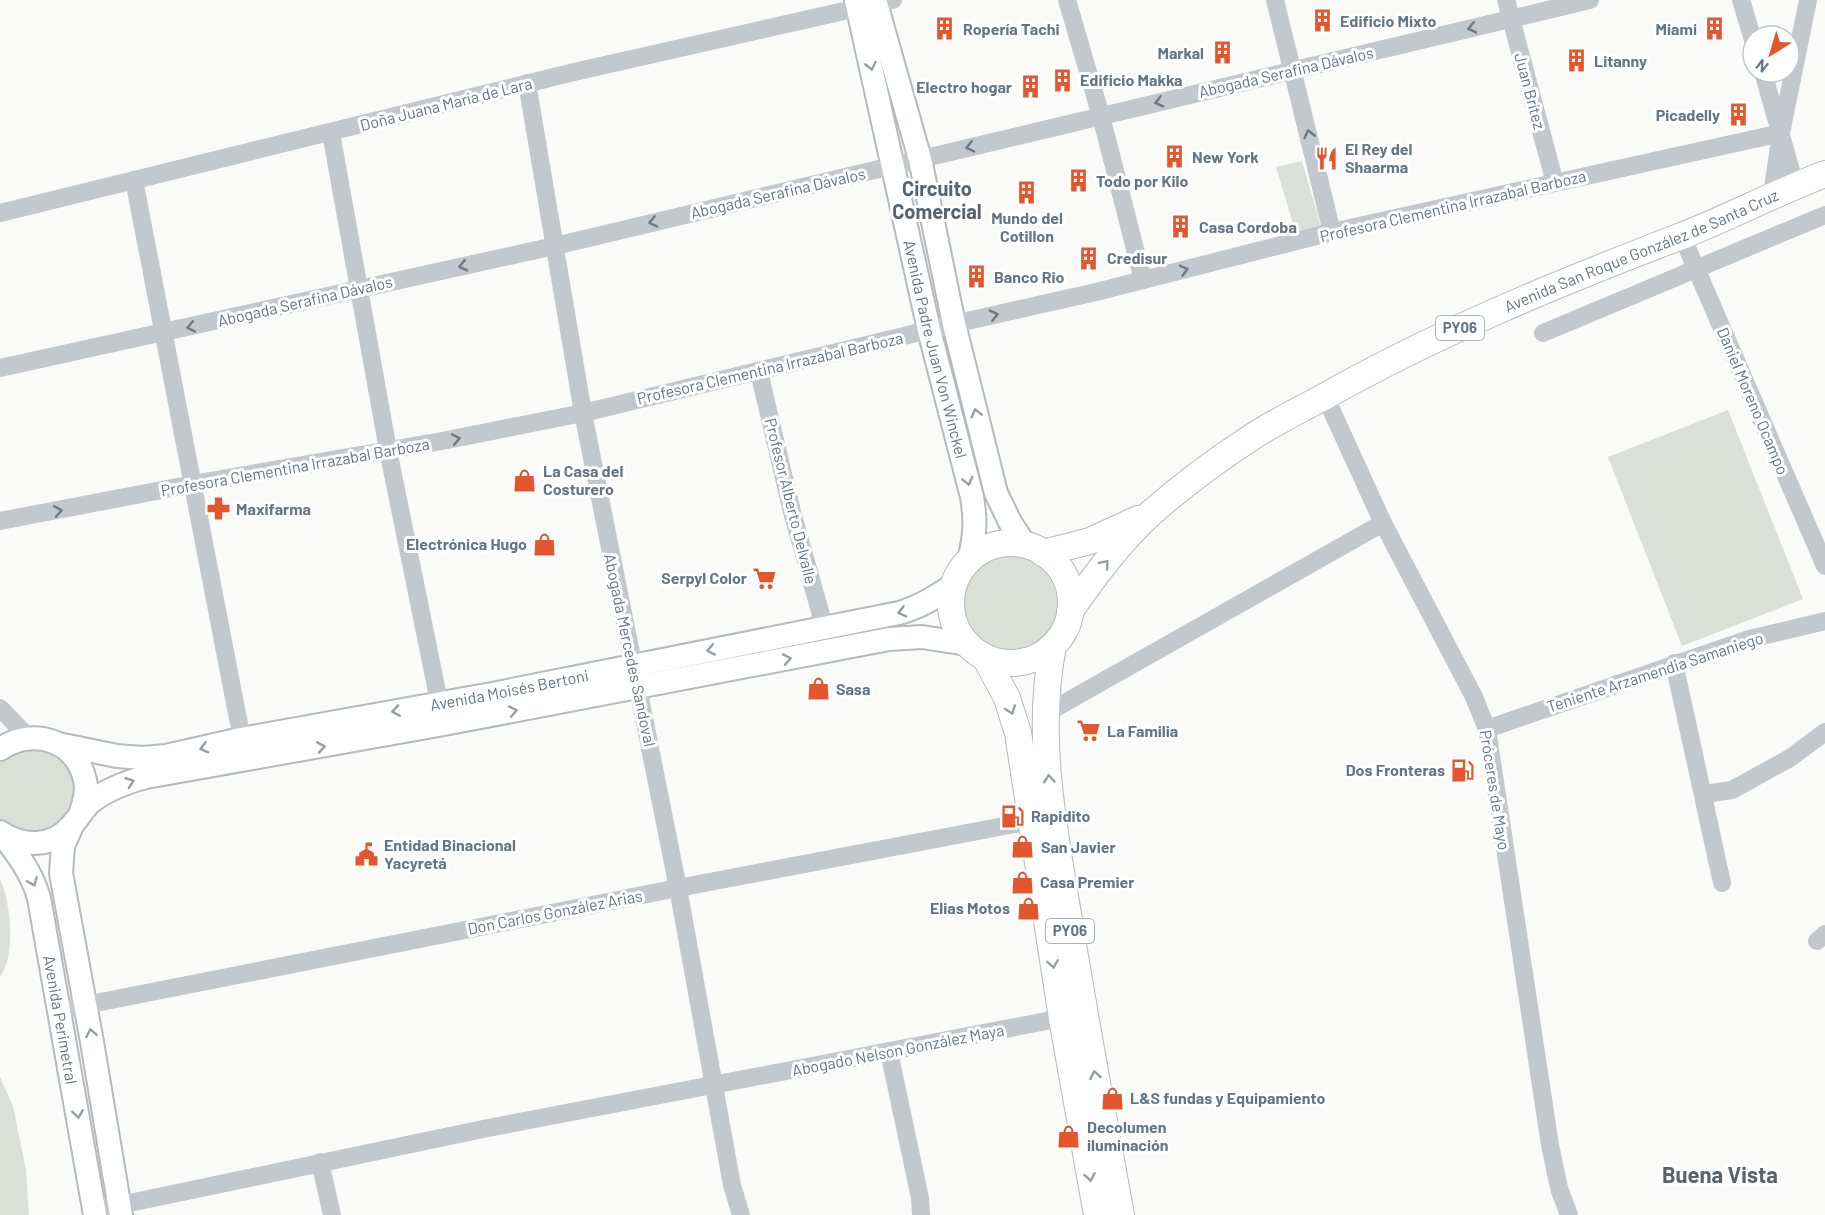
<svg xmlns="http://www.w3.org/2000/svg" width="1825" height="1215" viewBox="0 0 1825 1215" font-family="Barlow,sans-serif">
  <rect width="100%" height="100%" fill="#fafaf8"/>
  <g fill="#dadfd7">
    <path d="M 1302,161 L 1322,230 L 1297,237 L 1276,167 Z"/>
    <path d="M 1728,410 L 1803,599 L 1682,646 L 1608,457 Z"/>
    <circle cx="1008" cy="604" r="49"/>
    <path d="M 51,748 L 73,770 L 76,800 L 61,825 L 34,836 L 0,823 L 0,757 L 5,752 Z"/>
    <path d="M 0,879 C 11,903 16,956 0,977 Z"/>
    <path d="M 0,1077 L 13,1106 L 26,1170 L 29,1215 L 0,1215 Z"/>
  </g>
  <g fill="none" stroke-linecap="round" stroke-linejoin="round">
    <defs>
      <g id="major">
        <path id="s1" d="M 856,0 L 929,330 L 972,497 C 976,520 975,537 969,560"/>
        <path d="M 875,0 L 920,159 L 954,324 L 996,493 L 1010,522 L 1025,545"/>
        <path id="s2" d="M 58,744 L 117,756 L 143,758 L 166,756 L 241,739 L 492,694 L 899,613 C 920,607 936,597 953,585"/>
        <path d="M 0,749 C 33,727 76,740 85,780 C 88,791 84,802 81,812"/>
        <path d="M 71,828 L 63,846 L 61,873 L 92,1042 L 121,1215"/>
        <path d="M 0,832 C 22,847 53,848 71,826 C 79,818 83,808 92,801 C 108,789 127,782 146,777 L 444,724 L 889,639 L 922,637 L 967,644"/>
        <path id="s3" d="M 2,834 C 18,855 32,873 39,898 L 95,1215"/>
      </g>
      <g id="highway">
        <circle cx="1011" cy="603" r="60"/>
        <path d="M 1043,553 L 1090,541 L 1138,519"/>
        <path id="s4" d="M 1070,611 C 1094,577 1120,541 1151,513 C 1182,486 1215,461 1249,439 C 1271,424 1296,412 1320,399 C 1435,334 1556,284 1679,237 C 1728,218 1775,193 1825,174"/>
        <path d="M 1053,646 C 1035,737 1054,830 1069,920 C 1085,1019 1103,1117 1121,1215"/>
        <path d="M 985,657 L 1007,698 L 1018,733 L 1062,1018 L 1097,1215"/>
      </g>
    </defs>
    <use href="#major" stroke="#b5babe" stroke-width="26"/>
    <use href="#highway" stroke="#b4b9bd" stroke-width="28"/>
    <g stroke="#c3c8cc" stroke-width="18">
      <path d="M 1067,0 L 1101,116 L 1143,280"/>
      <path d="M 1275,0 L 1332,232"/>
      <path d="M 1506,0 L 1555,183"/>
      <path d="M 1741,0 L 1753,40"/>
      <path d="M 1763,72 L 1795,185"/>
      <path d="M 527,83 L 583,413 L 678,888 L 732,1185 L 741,1215"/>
      <path d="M 331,133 L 388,450 L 442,716"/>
      <path d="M 134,180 L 244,750"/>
      <path d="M 1772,195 L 1781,133 L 1808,0"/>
      <path d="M 0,213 L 574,72 L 893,0"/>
      <path d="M 1682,236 L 1825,566"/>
      <path d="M 1543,333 L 1825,215"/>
      <path d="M 0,368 L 555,246 L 1590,0"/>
      <path d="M 759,372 L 792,512 L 825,629"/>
      <path d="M 1325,396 L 1383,523 L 1474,697 L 1487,729 L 1550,1145 L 1559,1188 L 1569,1215"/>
      <path d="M 0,521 L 193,484 L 442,441 L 583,413 L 954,324 L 1096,292 L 1332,232 L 1781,133"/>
      <path d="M 1674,663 L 1722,883"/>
      <path d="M 0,708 L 28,737"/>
      <path d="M 1045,714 L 1383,523"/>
      <path d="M 1487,729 L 1749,639 L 1825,621"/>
      <path d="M 1704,794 L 1732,790 L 1790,758 L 1825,732"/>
      <path d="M 1817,941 L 1825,934"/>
      <path d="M 60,1010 L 678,888 L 1041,819"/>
      <path d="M 889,1052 L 920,1198 L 921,1215"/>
      <path d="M 320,1162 L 332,1215"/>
      <path d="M 95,1208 L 120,1205 L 488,1128 L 1073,1016"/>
    </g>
    <use href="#major" stroke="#fff" stroke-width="22"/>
    <use href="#highway" stroke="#fff" stroke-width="26"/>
  </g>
  <defs><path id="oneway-chevron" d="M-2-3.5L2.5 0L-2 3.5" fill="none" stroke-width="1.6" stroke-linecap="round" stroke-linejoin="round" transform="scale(1.5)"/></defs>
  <g stroke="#6a7a87">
    <use href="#oneway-chevron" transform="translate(1472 28) rotate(167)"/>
    <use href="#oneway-chevron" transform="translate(1159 102) rotate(166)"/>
    <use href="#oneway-chevron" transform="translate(1309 134) rotate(-103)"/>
    <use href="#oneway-chevron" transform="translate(970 147) rotate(167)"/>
    <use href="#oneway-chevron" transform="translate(653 222) rotate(167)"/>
    <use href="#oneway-chevron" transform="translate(463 266) rotate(167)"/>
    <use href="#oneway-chevron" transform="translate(1184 270) rotate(-14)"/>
    <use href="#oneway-chevron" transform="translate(994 315) rotate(-13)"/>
    <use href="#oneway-chevron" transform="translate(191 327) rotate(168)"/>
    <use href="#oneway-chevron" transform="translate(456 439) rotate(-11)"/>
    <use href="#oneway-chevron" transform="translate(58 511) rotate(-10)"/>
  </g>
  <g stroke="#939fa8">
    <use href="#oneway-chevron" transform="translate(871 66) rotate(77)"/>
    <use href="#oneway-chevron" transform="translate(976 413) rotate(-104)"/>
    <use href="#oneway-chevron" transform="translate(968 481) rotate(76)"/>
    <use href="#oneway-chevron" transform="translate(1105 564) rotate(-50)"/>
    <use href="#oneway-chevron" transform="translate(902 612) rotate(165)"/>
    <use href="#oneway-chevron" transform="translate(711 650) rotate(169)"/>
    <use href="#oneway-chevron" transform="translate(787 659) rotate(-11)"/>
    <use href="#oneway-chevron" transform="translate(1011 710) rotate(70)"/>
    <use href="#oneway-chevron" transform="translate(396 711) rotate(171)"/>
    <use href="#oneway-chevron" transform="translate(513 711) rotate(-11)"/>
    <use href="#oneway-chevron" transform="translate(321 747) rotate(-10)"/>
    <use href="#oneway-chevron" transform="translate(204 748) rotate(166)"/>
    <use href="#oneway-chevron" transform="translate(1049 779) rotate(-94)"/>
    <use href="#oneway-chevron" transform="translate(130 782) rotate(-19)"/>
    <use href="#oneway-chevron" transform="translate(33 882) rotate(67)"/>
    <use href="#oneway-chevron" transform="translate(1053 964) rotate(81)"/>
    <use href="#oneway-chevron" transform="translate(91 1033) rotate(-101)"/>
    <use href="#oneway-chevron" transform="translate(1095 1075) rotate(-100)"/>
    <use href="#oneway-chevron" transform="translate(78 1114) rotate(81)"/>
    <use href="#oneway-chevron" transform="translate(1090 1177) rotate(80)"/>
  </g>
  <defs>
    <symbol id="building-bare" viewBox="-9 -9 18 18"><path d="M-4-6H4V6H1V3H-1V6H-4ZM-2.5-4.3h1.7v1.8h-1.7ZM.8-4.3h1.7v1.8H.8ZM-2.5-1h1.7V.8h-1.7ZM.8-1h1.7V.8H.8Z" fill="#e4572e" stroke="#fff" stroke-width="2.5" paint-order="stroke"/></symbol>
    <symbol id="restaurant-bare" viewBox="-9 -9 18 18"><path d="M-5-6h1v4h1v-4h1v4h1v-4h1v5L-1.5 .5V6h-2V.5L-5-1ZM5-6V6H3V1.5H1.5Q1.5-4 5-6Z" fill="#e4572e" stroke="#fff" stroke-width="2.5" paint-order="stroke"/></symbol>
    <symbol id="shop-bare" viewBox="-9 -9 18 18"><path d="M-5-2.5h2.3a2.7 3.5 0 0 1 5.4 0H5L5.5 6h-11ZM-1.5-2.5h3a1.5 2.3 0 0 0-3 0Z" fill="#e4572e" stroke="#fff" stroke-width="2.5" paint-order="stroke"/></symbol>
    <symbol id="pharmacy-bare" viewBox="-9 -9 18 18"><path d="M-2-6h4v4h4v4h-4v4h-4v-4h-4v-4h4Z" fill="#e4572e" stroke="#fff" stroke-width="2.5" paint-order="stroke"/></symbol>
    <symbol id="supermarket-bare" viewBox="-9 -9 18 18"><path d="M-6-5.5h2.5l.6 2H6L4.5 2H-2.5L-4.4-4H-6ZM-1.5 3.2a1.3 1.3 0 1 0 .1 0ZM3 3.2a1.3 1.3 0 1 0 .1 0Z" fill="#e4572e" stroke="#fff" stroke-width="2.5" paint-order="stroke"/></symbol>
    <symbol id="fuel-bare" viewBox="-9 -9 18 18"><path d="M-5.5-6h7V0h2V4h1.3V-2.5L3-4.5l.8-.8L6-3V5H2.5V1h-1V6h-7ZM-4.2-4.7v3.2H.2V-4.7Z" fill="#e4572e" stroke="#fff" stroke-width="2.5" paint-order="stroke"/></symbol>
    <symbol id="civic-bare" viewBox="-9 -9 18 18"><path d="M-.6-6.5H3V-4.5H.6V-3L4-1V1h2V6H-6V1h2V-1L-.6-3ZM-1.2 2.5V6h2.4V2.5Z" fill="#e4572e" stroke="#fff" stroke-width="2.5" paint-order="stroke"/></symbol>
  </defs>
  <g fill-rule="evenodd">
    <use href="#building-bare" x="1306" y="4" width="33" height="33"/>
    <use href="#building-bare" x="928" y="12" width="33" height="33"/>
    <use href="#building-bare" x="1698" y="12" width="33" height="33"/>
    <use href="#building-bare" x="1206" y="36" width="33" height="33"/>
    <use href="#building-bare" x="1560" y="44" width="33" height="33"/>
    <use href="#building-bare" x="1046" y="64" width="33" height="33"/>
    <use href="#building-bare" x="1014" y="70" width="33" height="33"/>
    <use href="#building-bare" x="1722" y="98" width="33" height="33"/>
    <use href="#building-bare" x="1158" y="140" width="33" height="33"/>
    <use href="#restaurant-bare" x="1310" y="142" width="33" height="33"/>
    <use href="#building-bare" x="1062" y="164" width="33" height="33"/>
    <use href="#building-bare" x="1010" y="176" width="33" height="33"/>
    <use href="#building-bare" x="1164" y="210" width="33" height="33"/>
    <use href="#building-bare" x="1072" y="242" width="33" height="33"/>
    <use href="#building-bare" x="960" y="260" width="33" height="33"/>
    <use href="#shop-bare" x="508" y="464" width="33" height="33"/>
    <use href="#pharmacy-bare" x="202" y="492" width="33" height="33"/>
    <use href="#shop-bare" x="528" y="528" width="33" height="33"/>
    <use href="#supermarket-bare" x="748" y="562" width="33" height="33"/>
    <use href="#shop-bare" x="802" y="672" width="33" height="33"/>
    <use href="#supermarket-bare" x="1072" y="714" width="33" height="33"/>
    <use href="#fuel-bare" x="1446" y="754" width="33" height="33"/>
    <use href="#fuel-bare" x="996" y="800" width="33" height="33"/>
    <use href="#shop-bare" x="1006" y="830" width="33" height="33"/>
    <use href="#civic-bare" x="350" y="838" width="33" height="33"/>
    <use href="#shop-bare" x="1006" y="866" width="33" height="33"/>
    <use href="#shop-bare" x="1012" y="892" width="33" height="33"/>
    <use href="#shop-bare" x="1096" y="1082" width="33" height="33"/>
    <use href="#shop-bare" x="1052" y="1120" width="33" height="33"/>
  </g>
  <g text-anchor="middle" stroke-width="6" stroke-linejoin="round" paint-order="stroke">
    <g fill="#fff" stroke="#939fa8" stroke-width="1.5">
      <rect x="1436" y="316" width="48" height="24" rx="4.5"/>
      <rect x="1046" y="919" width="48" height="24" rx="4.5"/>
    </g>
    <g font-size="15" font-weight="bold" fill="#657683">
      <text x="1460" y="333">PY06</text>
      <text x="1070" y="936">PY06</text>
    </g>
    <g font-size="16" font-weight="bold" fill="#657683" stroke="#fff" text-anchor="start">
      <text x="1340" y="27">Edificio Mixto</text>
      <text x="963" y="35">Ropería Tachi</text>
      <text x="1697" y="35" text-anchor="end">Miami</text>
      <text x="1204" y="59" text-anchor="end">Markal</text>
      <text x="1594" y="67">Litanny</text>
      <text x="1080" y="86">Edificio Makka</text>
      <text x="1012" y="93" text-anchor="end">Electro hogar</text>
      <text x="1720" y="121" text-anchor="end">Picadelly</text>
      <text x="1345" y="155">El Rey del<tspan x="1345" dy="18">Shaarma</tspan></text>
      <text x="1192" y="163">New York</text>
      <text x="1096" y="187">Todo por Kilo</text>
      <text x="1027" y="224" text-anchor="middle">Mundo del<tspan x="1027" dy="18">Cotillon</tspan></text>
      <text x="1199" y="233">Casa Cordoba</text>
      <text x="1107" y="264">Credisur</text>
      <text x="994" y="283">Banco Rio</text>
      <text x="543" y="477">La Casa del<tspan x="543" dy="18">Costurero</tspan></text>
      <text x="236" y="515">Maxifarma</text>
      <text x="527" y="550" text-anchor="end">Electrónica Hugo</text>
      <text x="747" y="584" text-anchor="end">Serpyl Color</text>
      <text x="836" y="695">Sasa</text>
      <text x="1107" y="737">La Familia</text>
      <text x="1445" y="776" text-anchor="end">Dos Fronteras</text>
      <text x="1031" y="822">Rapidito</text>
      <text x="384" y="851">Entidad Binacional<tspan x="384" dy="18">Yacyretá</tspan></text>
      <text x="1041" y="853">San Javier</text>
      <text x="1040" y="888">Casa Premier</text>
      <text x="1010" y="914" text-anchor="end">Elias Motos</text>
      <text x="1130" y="1104">L&amp;S fundas y Equipamiento</text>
      <text x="1087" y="1133">Decolumen<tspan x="1087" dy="18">iluminación</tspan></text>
    </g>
    <g font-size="16" fill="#657683" stroke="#fff">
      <text transform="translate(1286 72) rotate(-13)" y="6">Abogada Serafina Dávalos</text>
      <text transform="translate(1530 91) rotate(75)" y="6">Juan Brítez</text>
      <text transform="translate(446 104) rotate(-14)" y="6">Doña Juana María de Lara</text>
      <text transform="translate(778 193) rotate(-13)" y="6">Abogada Serafina Dávalos</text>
      <text transform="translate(1453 206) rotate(-13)" y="6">Profesora Clementina Irrazabal Barboza</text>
      <text dy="6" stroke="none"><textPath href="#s4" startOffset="686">Avenida San Roque González de Santa Cruz</textPath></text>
      <text transform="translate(305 301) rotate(-13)" y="6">Abogada Serafina Dávalos</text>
      <text dy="6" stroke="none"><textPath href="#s1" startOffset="358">Avenida Padre Juan Von Winckel</textPath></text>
      <text transform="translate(770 368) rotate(-13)" y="6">Profesora Clementina Irrazabal Barboza</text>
      <text transform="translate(1753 401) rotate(67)" y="6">Daniel Moreno Ocampo</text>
      <text transform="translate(295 467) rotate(-10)" y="6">Profesora Clementina Irrazabal Barboza</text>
      <text transform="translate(791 501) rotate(76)" y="6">Profesor Alberto Delvalle</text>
      <text transform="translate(630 650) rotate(78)" y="6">Abogada Mercedes Sandoval</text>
      <text transform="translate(1655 672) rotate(-18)" y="6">Teniente Arzamendia Samaniego</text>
      <text dy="6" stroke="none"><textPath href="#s2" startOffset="459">Avenida Moisés Bertoni</textPath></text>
      <text transform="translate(1495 790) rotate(81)" y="6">Próceres de Mayo</text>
      <text transform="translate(555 912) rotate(-11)" y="6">Don Carlos González Arias</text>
      <text dy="6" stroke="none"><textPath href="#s3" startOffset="198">Avenida Perimetral</textPath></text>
      <text transform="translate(898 1050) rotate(-11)" y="6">Abogado Nelson González Maya</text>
    </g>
    <g font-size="20" font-weight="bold" fill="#57646e" stroke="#fff">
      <text x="937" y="196">Circuito<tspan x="937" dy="23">Comercial</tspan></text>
    </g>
    <g font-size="22" font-weight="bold" fill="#57646e" stroke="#fff">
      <text x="1720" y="1183">Buena Vista</text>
    </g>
  </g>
  <g transform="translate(1771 54) rotate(217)"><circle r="28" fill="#ffffff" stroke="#c1c8cd" stroke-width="1.5"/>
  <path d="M0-4.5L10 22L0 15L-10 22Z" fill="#e4572e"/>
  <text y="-9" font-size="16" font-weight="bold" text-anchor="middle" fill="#657683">N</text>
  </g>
</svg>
